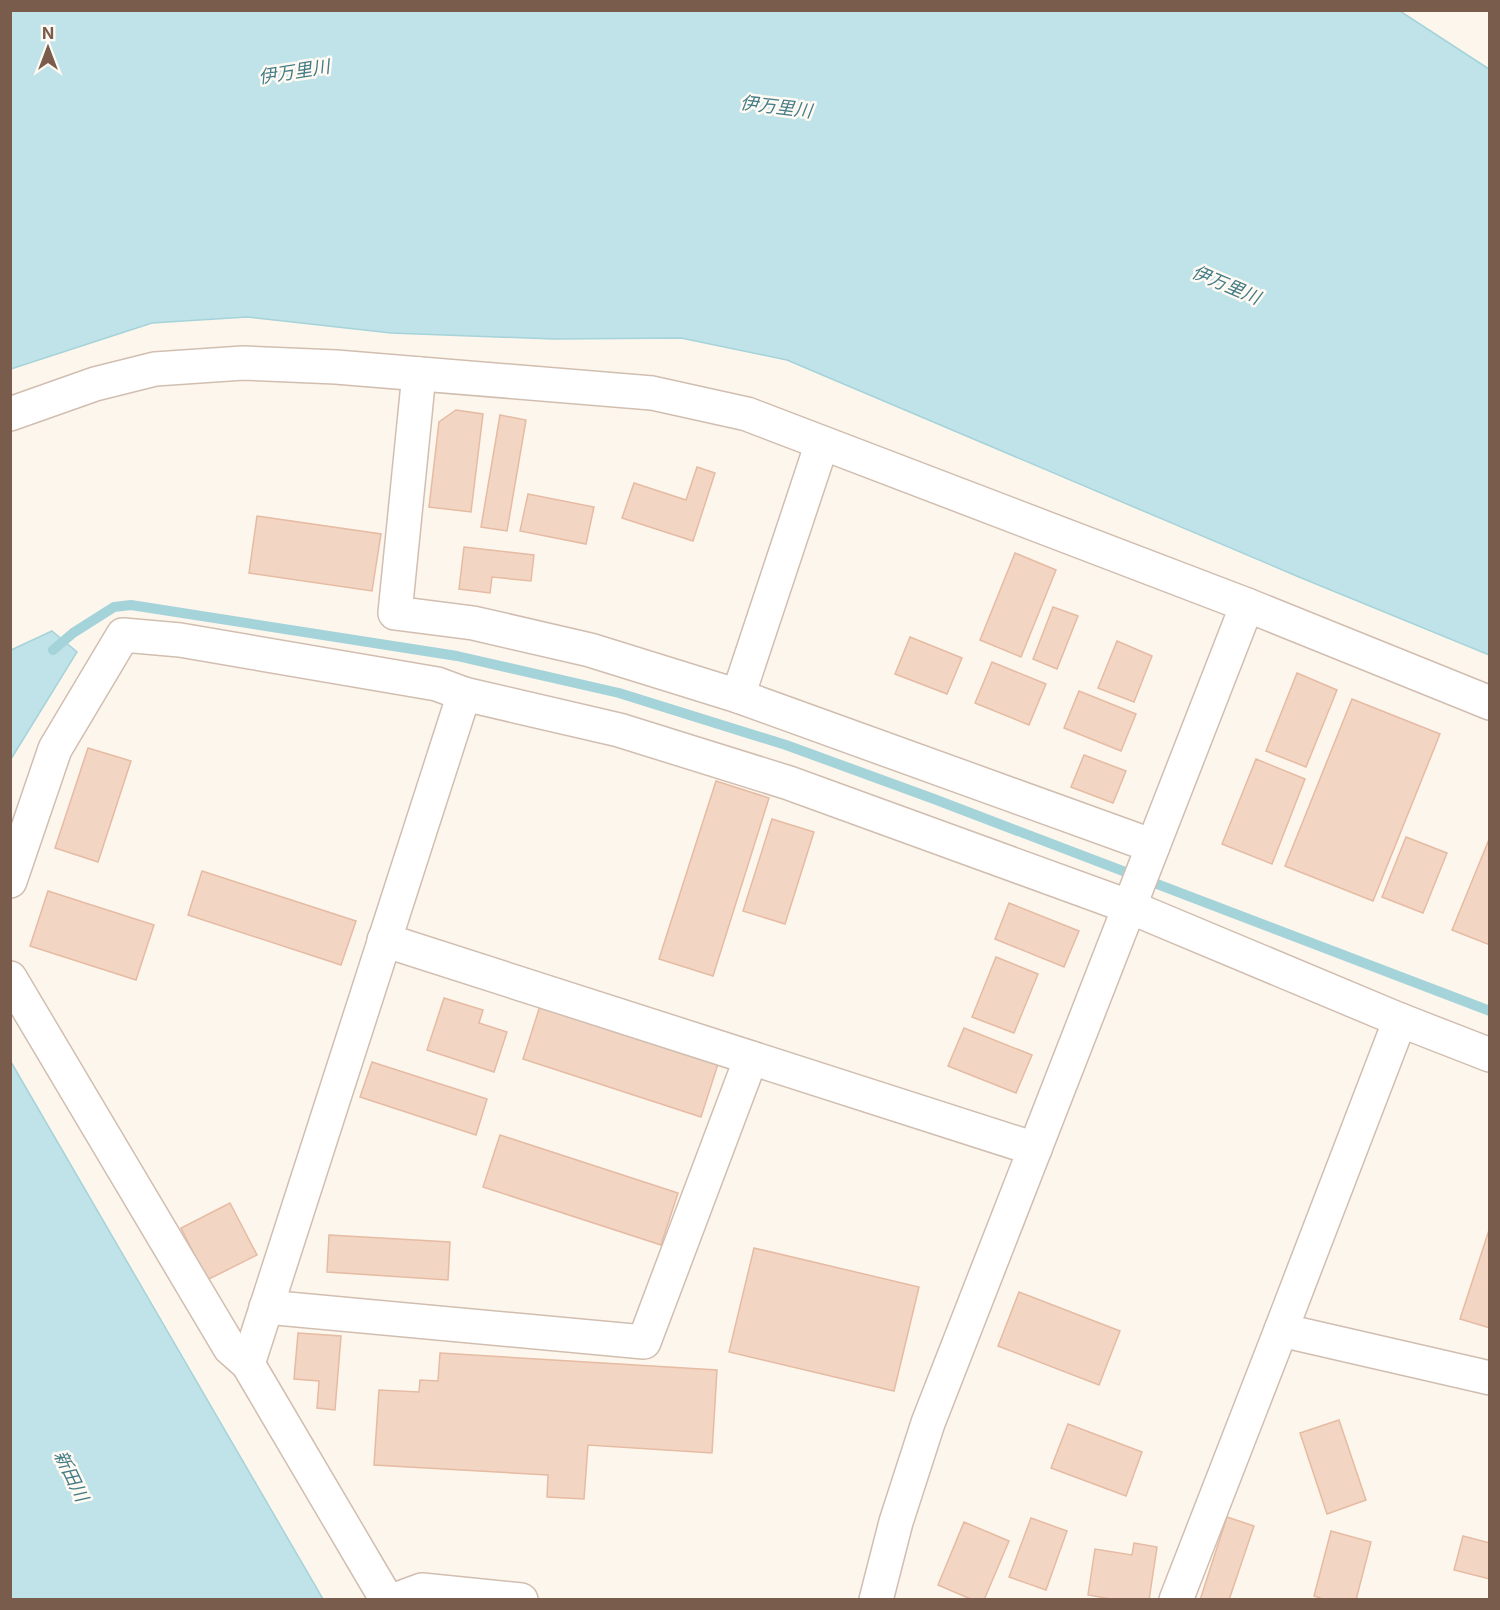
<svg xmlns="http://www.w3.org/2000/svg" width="1500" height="1610" viewBox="0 0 1500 1610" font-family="Inter,'Noto Sans JP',sans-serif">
  <rect width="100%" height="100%" fill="#fdf6ec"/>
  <g fill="#bfe3e8" stroke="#a5d3da" stroke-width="1.5">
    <path d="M 10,11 L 1400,11 L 1489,69 L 1489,655 L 1299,577 L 787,360 L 681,338 L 554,339 L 391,333 L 247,317 L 152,323 L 11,369 Z"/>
    <path d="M 52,631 L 77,652 L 11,759 L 11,650 Z"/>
    <path d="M 11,1062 L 323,1599 L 11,1599 Z"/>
  </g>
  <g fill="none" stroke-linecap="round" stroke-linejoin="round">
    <path stroke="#a5d3da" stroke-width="10" d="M 53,650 L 73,633 L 114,607 L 131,605 L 457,656 L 619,693 L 786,745 L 934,799 L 1490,1011"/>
  </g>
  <g fill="#f3d5c3" stroke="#e6bba3" stroke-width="1.5">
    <path d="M 456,410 L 483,414 L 471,512 L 429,507 L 439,422 Z"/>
    <path d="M 500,415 L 526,420 L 507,531 L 481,527 Z"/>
    <path d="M 697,467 L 715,473 L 693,541 L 622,518 L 634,483 L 686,500 Z"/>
    <path d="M 528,494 L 594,507 L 586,544 L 520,531 Z"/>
    <path d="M 257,516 L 381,534 L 372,591 L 249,573 Z"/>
    <path d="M 464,547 L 534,555 L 531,581 L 492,577 L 490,593 L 459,589 Z"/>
    <path d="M 1015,553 L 1056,570 L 1021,657 L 980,640 Z"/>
    <path d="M 1053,607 L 1078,616 L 1057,669 L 1033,659 Z"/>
    <path d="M 910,637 L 962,658 L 947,694 L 895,674 Z"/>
    <path d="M 1117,641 L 1152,656 L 1134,702 L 1098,688 Z"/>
    <path d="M 992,662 L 1046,684 L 1029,725 L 975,703 Z"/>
    <path d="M 1297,673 L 1337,690 L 1306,767 L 1266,751 Z"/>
    <path d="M 1079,691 L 1136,714 L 1121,751 L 1064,728 Z"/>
    <path d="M 1352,699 L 1440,734 L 1373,901 L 1285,866 Z"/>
    <path d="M 88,748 L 131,761 L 98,862 L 55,848 Z"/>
    <path d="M 1084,755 L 1126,771 L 1113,803 L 1071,787 Z"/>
    <path d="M 1256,759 L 1305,779 L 1272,864 L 1222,844 Z"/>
    <path d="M 716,781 L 769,798 L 713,976 L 659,959 Z"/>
    <path d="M 772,819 L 814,832 L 785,924 L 743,911 Z"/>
    <path d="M 1406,837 L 1447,853 L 1423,913 L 1382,897 Z"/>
    <path d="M 1490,837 L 1490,945 L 1452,930 Z"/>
    <path d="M 202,871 L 356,921 L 341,965 L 188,915 Z"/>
    <path d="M 48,891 L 154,925 L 136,980 L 30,946 Z"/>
    <path d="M 1009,903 L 1079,931 L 1064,967 L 995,939 Z"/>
    <path d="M 996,957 L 1038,974 L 1014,1033 L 972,1017 Z"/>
    <path d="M 444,998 L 483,1010 L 479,1023 L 507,1032 L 494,1072 L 427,1050 Z"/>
    <path d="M 540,1006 L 718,1064 L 701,1117 L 523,1059 Z"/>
    <path d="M 964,1028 L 1032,1055 L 1016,1093 L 948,1066 Z"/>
    <path d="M 372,1062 L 487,1099 L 476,1135 L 360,1097 Z"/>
    <path d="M 500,1135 L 678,1193 L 661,1245 L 483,1187 Z"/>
    <path d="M 230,1203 L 257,1255 L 207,1280 L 181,1228 Z"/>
    <path d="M 1490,1227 L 1490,1328 L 1460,1319 Z"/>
    <path d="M 329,1235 L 450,1242 L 448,1280 L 327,1272 Z"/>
    <path d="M 754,1248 L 919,1287 L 894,1391 L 729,1352 Z"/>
    <path d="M 1019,1292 L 1120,1331 L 1099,1385 L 998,1346 Z"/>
    <path d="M 298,1333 L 341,1336 L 335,1410 L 317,1408 L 319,1381 L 294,1379 Z"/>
    <path d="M 440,1353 L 717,1370 L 712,1453 L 588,1445 L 584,1499 L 547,1497 L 548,1475 L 374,1465 L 379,1390 L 419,1392 L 420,1380 L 438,1381 Z"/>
    <path d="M 1339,1420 L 1366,1500 L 1327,1514 L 1300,1433 Z"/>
    <path d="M 1068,1424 L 1142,1452 L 1126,1496 L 1051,1468 Z"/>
    <path d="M 1227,1517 L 1254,1526 L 1229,1600 L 1200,1600 Z"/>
    <path d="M 1031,1518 L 1067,1531 L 1046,1590 L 1009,1577 Z"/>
    <path d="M 964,1522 L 1009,1541 L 984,1600 L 973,1600 L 938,1585 Z"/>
    <path d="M 1331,1531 L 1371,1542 L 1356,1600 L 1326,1600 L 1314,1596 Z"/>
    <path d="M 1463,1536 L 1490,1543 L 1490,1579 L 1454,1570 Z"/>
    <path d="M 1134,1543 L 1157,1547 L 1149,1600 L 1116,1600 L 1088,1595 L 1095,1549 L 1132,1555 Z"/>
  </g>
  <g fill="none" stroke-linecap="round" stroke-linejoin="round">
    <defs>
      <g id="minor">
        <path d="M 419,374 L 395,613 L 473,623 L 590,650 L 738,696 L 1153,846"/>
        <path d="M 10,414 L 95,384 L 155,369 L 243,363 L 336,367 L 652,393 L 747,414 L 1247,605 L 1490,703"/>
        <path d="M 738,696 L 822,443"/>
        <path d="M 10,881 L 55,749 L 123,635 L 180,640 L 437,684 L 464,694 L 619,730 L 789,783 L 1130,907 L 1400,1020 L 1490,1055"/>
        <path d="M 384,940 L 1035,1149"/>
        <path d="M 10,978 L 230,1348 L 248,1364 L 387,1600"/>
        <path d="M 1400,1020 L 1281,1330 L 1490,1378"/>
        <path d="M 266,1307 L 644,1342 L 751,1058"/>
        <path d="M 248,1364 L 464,694"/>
        <path d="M 395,1600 L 422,1590 L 521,1600"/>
        <path d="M 876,1600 L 896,1522 L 928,1423 L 1247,605"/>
        <path d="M 1176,1600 L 1281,1330"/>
      </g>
    </defs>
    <use href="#minor" stroke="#d1beb0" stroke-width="36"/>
    <use href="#minor" stroke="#fff" stroke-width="33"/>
  </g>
  <g text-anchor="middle" stroke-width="5" stroke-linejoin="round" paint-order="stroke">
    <g font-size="18" font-style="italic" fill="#437c86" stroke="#fffaf3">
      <text transform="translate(294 72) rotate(-9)" y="6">伊万里川</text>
      <text transform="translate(776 107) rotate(7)" y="6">伊万里川</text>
      <text transform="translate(1226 285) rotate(23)" y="6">伊万里川</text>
      <text transform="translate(71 1476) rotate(64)" y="6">新田川</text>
    </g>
  </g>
  <rect width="1500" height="1610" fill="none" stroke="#7a5c4d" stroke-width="24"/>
  <g transform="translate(48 48)" stroke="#fffaf3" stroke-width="4.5" paint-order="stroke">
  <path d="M0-4.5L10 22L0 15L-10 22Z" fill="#7a5c4d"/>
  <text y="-9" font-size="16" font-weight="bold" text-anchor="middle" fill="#7a5c4d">N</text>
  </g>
</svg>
